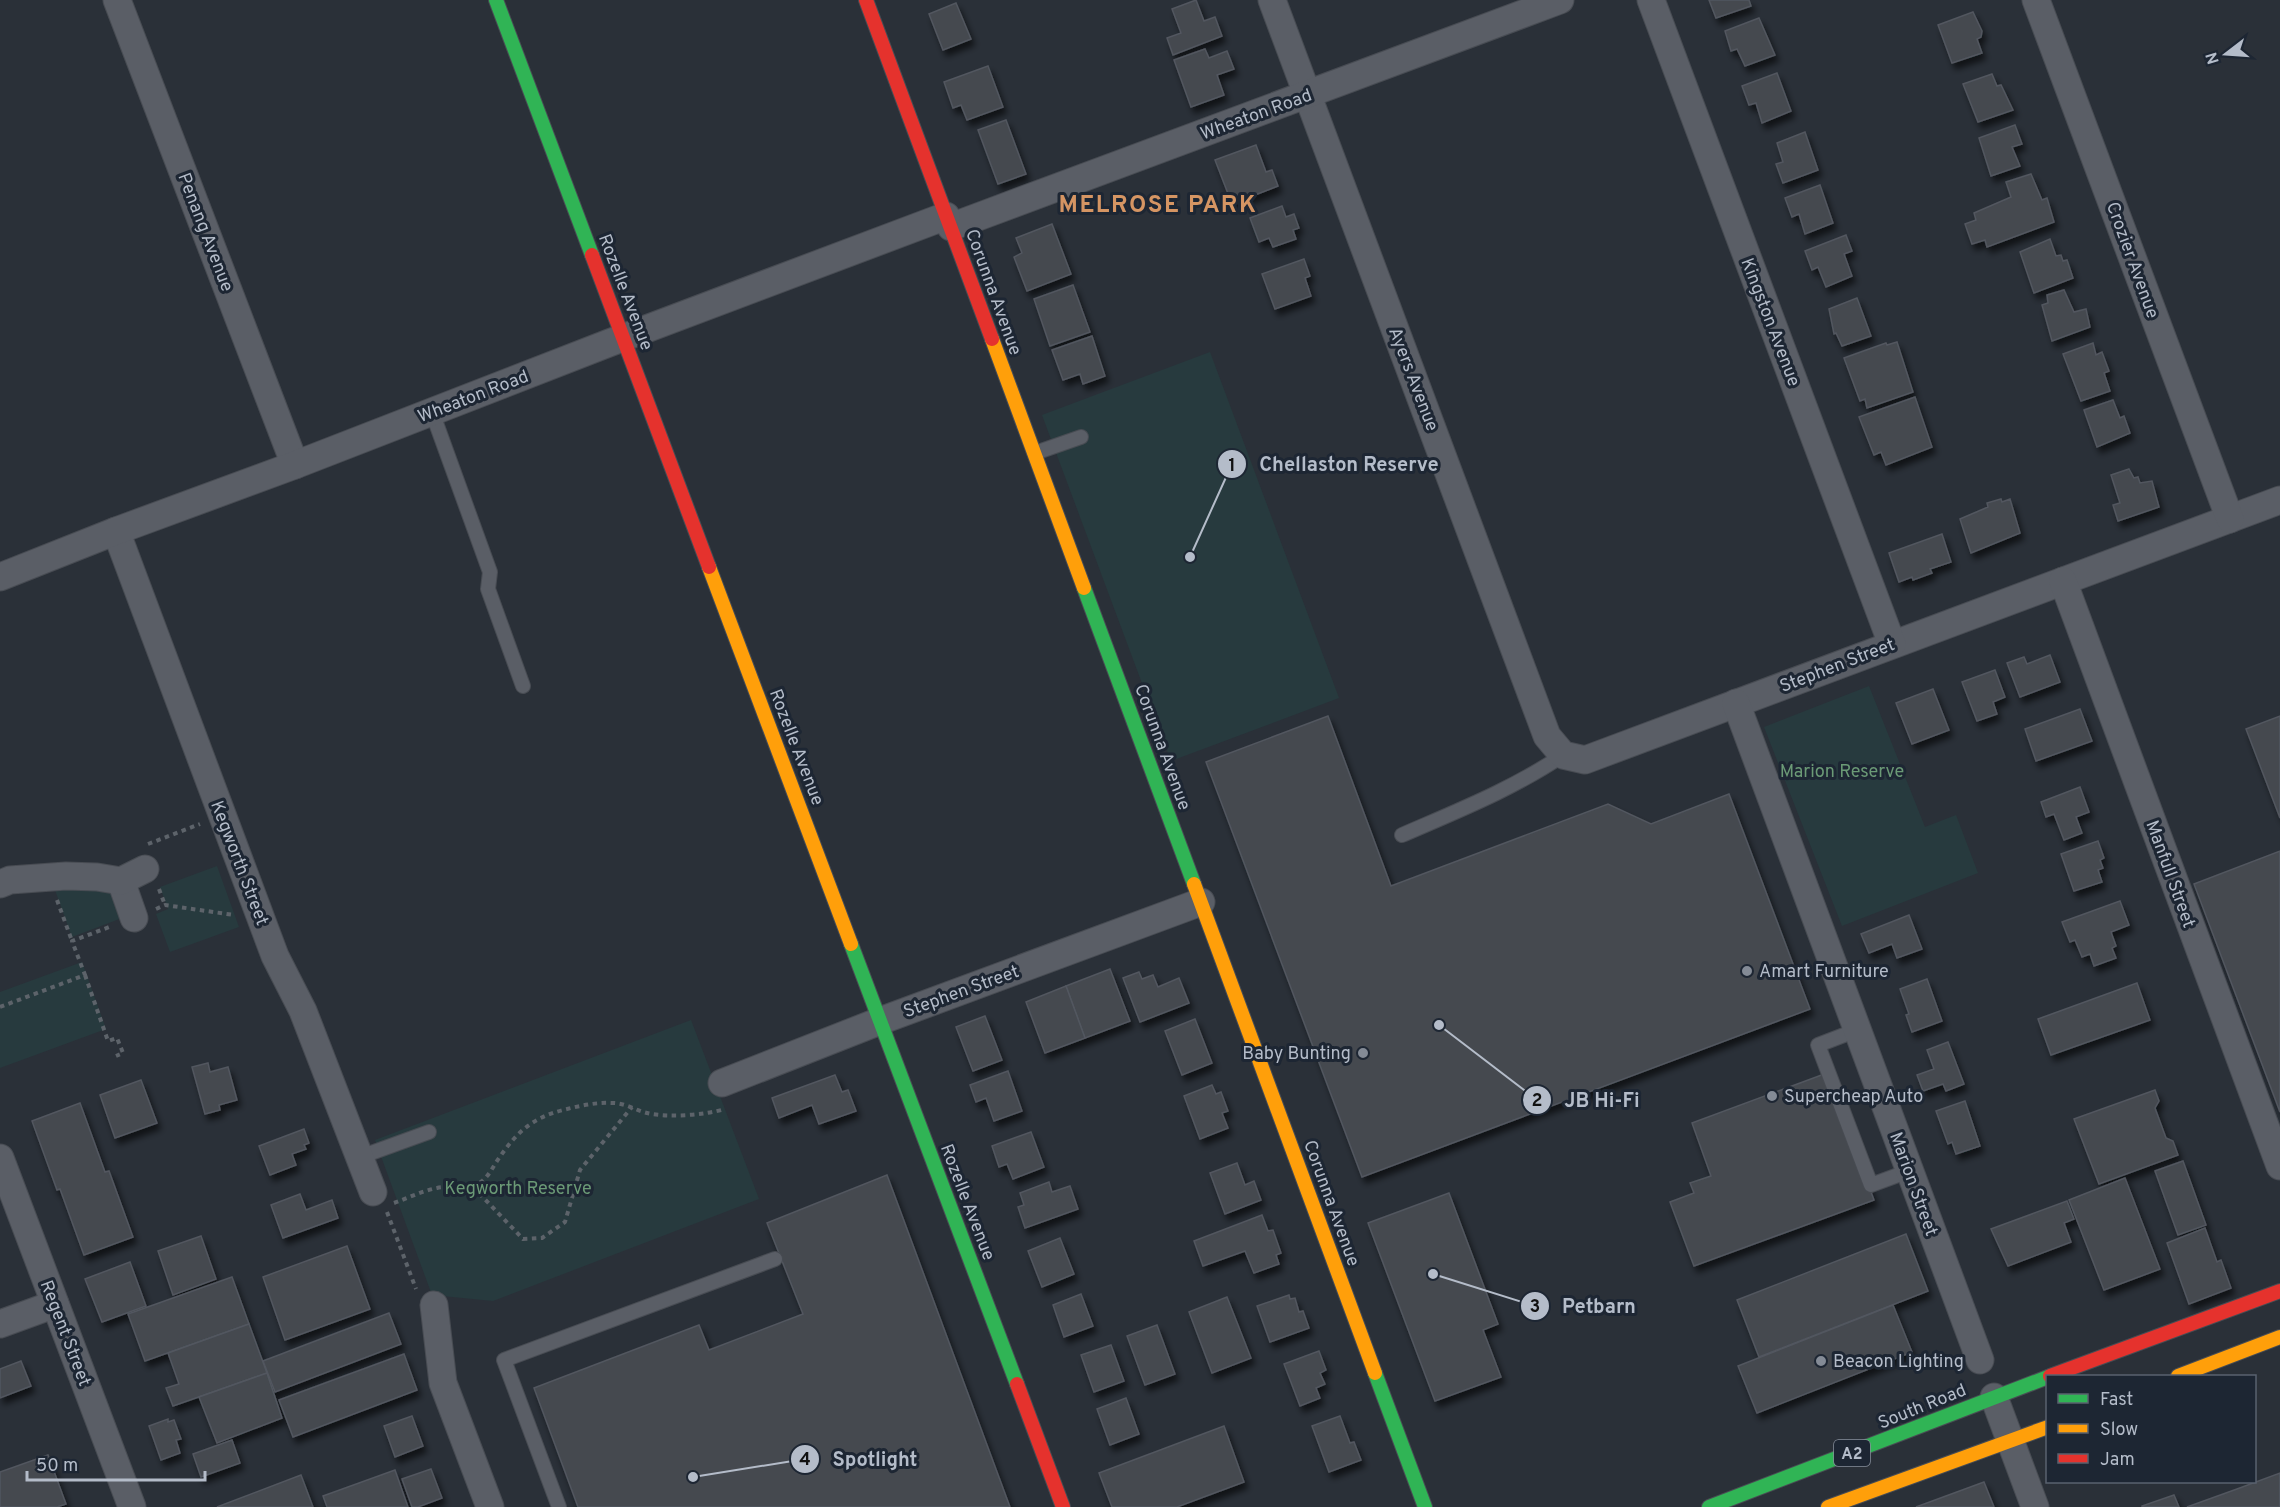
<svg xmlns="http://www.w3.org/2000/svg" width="2280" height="1507" viewBox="0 0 2280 1507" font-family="Overpass,sans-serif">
  <defs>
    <filter id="shadow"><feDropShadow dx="3.5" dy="6" stdDeviation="3" flood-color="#0009"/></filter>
  </defs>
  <rect width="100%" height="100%" fill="#2a3038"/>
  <g fill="#273a3e">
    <path d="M 1210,352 L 1339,698 L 1171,761 L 1042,415 Z"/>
    <path d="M 1869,686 L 1925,827 L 1956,815 L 1978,873 L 1842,926 L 1764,727 Z"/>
    <path d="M 217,866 L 239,927 L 170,952 L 156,914 L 168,909 L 160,887 Z"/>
    <path d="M 68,888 L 111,891 L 122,918 L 72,937 L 55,890 Z"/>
    <path d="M 82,962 L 106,1029 L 0,1068 L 0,992 Z"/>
    <path d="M 691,1020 L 759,1199 L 493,1301 L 432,1295 L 375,1140 Z"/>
  </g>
  <g fill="#444950" stroke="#52575f" stroke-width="1.5" filter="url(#shadow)">
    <path d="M 1196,0 L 1204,21 L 1215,17 L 1222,36 L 1173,55 L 1167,38 L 1181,33 L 1172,9 Z"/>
    <path d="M 1709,0 L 1749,0 L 1751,6 L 1716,18 Z"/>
    <path d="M 956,3 L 971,39 L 943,50 L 929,14 Z"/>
    <path d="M 1973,12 L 1982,31 L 1981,37 L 1977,39 L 1982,53 L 1952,63 L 1938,25 Z"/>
    <path d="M 1759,18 L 1775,55 L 1745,66 L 1737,49 L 1731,51 L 1725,31 Z"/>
    <path d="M 1205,49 L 1209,58 L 1227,51 L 1234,69 L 1217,75 L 1224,95 L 1191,107 L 1174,60 Z"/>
    <path d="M 988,66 L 1003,107 L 967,120 L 961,105 L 953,108 L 944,82 Z"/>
    <path d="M 1777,73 L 1791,111 L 1762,123 L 1756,103 L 1749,105 L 1742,86 Z"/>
    <path d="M 1992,74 L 1997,86 L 2001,85 L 2013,110 L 1978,122 L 1963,84 Z"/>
    <path d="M 1006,120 L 1026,174 L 998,184 L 978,130 Z"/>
    <path d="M 2015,125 L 2022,144 L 2012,147 L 2020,166 L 1991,176 L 1979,138 Z"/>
    <path d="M 1805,132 L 1818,170 L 1783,183 L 1776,164 L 1783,162 L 1777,143 Z"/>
    <path d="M 1256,145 L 1266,172 L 1272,170 L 1278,186 L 1232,204 L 1215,160 Z"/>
    <path d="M 2031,174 L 2042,200 L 2047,198 L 2054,222 L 1987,247 L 1985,240 L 1972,244 L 1965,224 L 1976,220 L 1974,213 L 2011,197 L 2006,182 Z"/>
    <path d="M 1820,185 L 1833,223 L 1805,234 L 1799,214 L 1792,217 L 1785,198 Z"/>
    <path d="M 1282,206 L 1286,217 L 1294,214 L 1299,228 L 1293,230 L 1296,239 L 1273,247 L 1269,238 L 1259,242 L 1250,218 Z"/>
    <path d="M 1052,224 L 1071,274 L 1027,291 L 1014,257 L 1022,253 L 1016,238 Z"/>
    <path d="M 1846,235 L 1852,251 L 1844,254 L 1852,276 L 1826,287 L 1818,267 L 1812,270 L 1805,251 Z"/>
    <path d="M 2050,239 L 2056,256 L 2061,255 L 2063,261 L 2067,260 L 2073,278 L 2034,293 L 2020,252 Z"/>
    <path d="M 1304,259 L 1310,276 L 1305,278 L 1311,296 L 1275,309 L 1262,274 Z"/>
    <path d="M 1073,285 L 1090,332 L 1050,346 L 1034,299 Z"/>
    <path d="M 2064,290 L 2074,312 L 2086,309 L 2090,327 L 2052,341 L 2042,305 L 2048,303 L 2047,295 Z"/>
    <path d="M 1857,298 L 1871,336 L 1842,346 L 1836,333 L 1834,334 L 1829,309 Z"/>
    <path d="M 1092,336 L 1105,376 L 1083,384 L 1080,374 L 1063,380 L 1052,350 Z"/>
    <path d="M 1897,342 L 1913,392 L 1867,408 L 1865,399 L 1860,401 L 1844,358 L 1886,343 L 1887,345 Z"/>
    <path d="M 2093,343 L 2096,355 L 2102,352 L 2109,371 L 2104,373 L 2110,391 L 2081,401 L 2063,354 Z"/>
    <path d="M 1915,397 L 1932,447 L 1886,465 L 1881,452 L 1874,455 L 1859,417 Z"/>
    <path d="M 2113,400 L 2120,418 L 2124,416 L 2130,433 L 2097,447 L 2084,410 Z"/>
    <path d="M 2129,469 L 2134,478 L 2138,477 L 2140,483 L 2152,481 L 2159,507 L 2118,521 L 2113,505 L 2120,503 L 2111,475 Z"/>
    <path d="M 2001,499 L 2002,502 L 2010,499 L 2020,533 L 1971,553 L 1960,519 L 1988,507 L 1987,503 Z"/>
    <path d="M 1942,534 L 1951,562 L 1930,569 L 1932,573 L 1913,580 L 1912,577 L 1899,582 L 1889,553 Z"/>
    <path d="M 2050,655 L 2060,682 L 2020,697 L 2007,663 L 2024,657 L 2027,664 Z"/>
    <path d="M 1995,670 L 2005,697 L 1993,702 L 1997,714 L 1977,721 L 1962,682 Z"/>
    <path d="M 1933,689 L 1949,730 L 1912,744 L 1896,703 Z"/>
    <path d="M 2080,709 L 2092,741 L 2036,761 L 2025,729 Z"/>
    <path d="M 1328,716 L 1391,886 L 1608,804 L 1651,824 L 1729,794 L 1810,1009 L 1362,1177 L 1206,762 Z"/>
    <path d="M 2280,716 L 2280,818 L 2246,729 Z"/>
    <path d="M 2080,787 L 2089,812 L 2076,817 L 2082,833 L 2064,840 L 2054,814 L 2046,817 L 2041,802 Z"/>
    <path d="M 2098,841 L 2104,858 L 2100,860 L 2103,868 L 2098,870 L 2102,882 L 2074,891 L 2061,854 Z"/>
    <path d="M 2280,851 L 2280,1112 L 2194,884 Z"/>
    <path d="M 2120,901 L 2129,925 L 2111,932 L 2116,946 L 2112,948 L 2116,958 L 2094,966 L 2090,954 L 2082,957 L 2075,940 L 2070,942 L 2062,922 Z"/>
    <path d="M 1909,915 L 1922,949 L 1897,958 L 1892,944 L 1869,953 L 1861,934 Z"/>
    <path d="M 1110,969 L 1130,1021 L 1085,1038 L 1066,986 Z"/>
    <path d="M 1139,972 L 1142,979 L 1153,975 L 1158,987 L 1179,978 L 1189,1003 L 1140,1022 L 1123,978 Z"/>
    <path d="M 1927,979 L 1942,1021 L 1912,1032 L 1906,1015 L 1909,1014 L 1900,989 Z"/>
    <path d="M 2137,983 L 2150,1020 L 2051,1055 L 2038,1019 Z"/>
    <path d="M 1066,986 L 1085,1038 L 1045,1053 L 1026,1002 Z"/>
    <path d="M 985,1016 L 1002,1060 L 973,1071 L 956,1027 Z"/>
    <path d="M 1195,1019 L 1212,1063 L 1182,1075 L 1165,1031 Z"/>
    <path d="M 1948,1042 L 1964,1084 L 1946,1091 L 1943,1084 L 1923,1091 L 1917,1075 L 1934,1069 L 1927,1050 Z"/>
    <path d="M 208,1063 L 210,1072 L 228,1067 L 237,1100 L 219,1105 L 220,1110 L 205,1114 L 192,1067 Z"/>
    <path d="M 1008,1071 L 1022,1111 L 994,1121 L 986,1098 L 976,1102 L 970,1085 Z"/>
    <path d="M 1827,1073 L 1874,1200 L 1694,1266 L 1670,1202 L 1694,1193 L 1690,1183 L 1711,1176 L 1692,1123 Z"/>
    <path d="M 835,1075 L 842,1092 L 848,1090 L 856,1111 L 819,1124 L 812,1105 L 779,1118 L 772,1098 Z"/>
    <path d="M 141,1080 L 157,1123 L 115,1138 L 100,1095 Z"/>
    <path d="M 1212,1085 L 1216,1094 L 1221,1092 L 1228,1111 L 1222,1113 L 1228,1128 L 1200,1139 L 1184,1096 Z"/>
    <path d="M 2155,1090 L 2159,1101 L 2155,1108 L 2166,1138 L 2173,1141 L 2178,1155 L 2099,1184 L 2074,1119 Z"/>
    <path d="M 1965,1101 L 1980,1146 L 1956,1154 L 1952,1142 L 1948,1144 L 1936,1111 Z"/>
    <path d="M 80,1103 L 105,1172 L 109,1171 L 133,1237 L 84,1255 L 60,1189 L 57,1190 L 32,1121 Z"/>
    <path d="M 304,1129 L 309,1143 L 304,1145 L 306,1149 L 292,1154 L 296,1165 L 270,1175 L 259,1146 Z"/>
    <path d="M 1031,1132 L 1044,1167 L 1013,1179 L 1007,1164 L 999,1167 L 992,1146 Z"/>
    <path d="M 2183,1161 L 2206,1225 L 2178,1235 L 2155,1171 Z"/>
    <path d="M 1237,1163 L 1245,1185 L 1254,1181 L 1261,1200 L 1225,1214 L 1210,1173 Z"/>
    <path d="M 887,1175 L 1010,1507 L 578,1507 L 534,1388 L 699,1325 L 709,1350 L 803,1314 L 767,1223 Z"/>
    <path d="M 2125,1178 L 2160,1269 L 2104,1290 L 2069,1200 Z"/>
    <path d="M 1049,1182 L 1052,1192 L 1070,1186 L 1078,1209 L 1025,1228 L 1018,1207 L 1024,1205 L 1020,1193 Z"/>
    <path d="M 1449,1193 L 1498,1324 L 1483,1330 L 1501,1377 L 1435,1401 L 1368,1223 Z"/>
    <path d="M 300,1194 L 306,1210 L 332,1200 L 338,1218 L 283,1238 L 271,1205 Z"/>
    <path d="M 2067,1201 L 2074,1219 L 2064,1223 L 2071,1242 L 2008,1266 L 1991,1229 Z"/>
    <path d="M 1262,1215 L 1268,1231 L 1273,1230 L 1281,1253 L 1276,1255 L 1279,1264 L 1254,1273 L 1245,1251 L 1203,1266 L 1194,1241 Z"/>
    <path d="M 2205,1228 L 2217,1262 L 2221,1260 L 2231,1288 L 2189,1304 L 2167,1243 Z"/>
    <path d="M 1906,1234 L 1928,1291 L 1759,1357 L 1737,1300 Z"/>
    <path d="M 201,1236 L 216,1279 L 173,1295 L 158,1251 Z"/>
    <path d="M 1060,1238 L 1074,1274 L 1042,1287 L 1028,1251 Z"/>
    <path d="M 347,1246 L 370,1309 L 285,1340 L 263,1277 Z"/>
    <path d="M 130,1262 L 146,1306 L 102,1322 L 85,1279 Z"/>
    <path d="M 232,1277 L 249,1324 L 145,1361 L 128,1314 Z"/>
    <path d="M 1081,1294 L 1093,1326 L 1064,1337 L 1053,1305 Z"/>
    <path d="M 1289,1295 L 1290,1299 L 1295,1298 L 1299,1312 L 1303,1311 L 1309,1328 L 1270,1342 L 1257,1306 Z"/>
    <path d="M 1227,1297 L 1251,1358 L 1212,1373 L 1189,1312 Z"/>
    <path d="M 1893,1305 L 1912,1352 L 1757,1413 L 1738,1366 Z"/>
    <path d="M 389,1313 L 401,1344 L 275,1392 L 263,1361 Z"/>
    <path d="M 249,1324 L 267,1373 L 173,1406 L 166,1388 L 179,1384 L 168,1353 Z"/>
    <path d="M 1157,1325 L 1175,1374 L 1145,1385 L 1127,1336 Z"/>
    <path d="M 1111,1345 L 1124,1381 L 1094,1392 L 1081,1355 Z"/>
    <path d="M 1319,1351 L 1326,1370 L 1320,1373 L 1325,1384 L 1316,1388 L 1320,1398 L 1300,1406 L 1284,1364 Z"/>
    <path d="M 404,1354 L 417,1390 L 293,1437 L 279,1400 Z"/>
    <path d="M 21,1361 L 31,1386 L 0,1398 L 0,1369 Z"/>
    <path d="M 267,1373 L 282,1418 L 217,1443 L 199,1397 Z"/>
    <path d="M 1126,1398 L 1139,1434 L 1110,1445 L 1097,1409 Z"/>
    <path d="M 412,1416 L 423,1446 L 395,1457 L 384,1426 Z"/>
    <path d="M 1340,1416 L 1350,1443 L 1354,1442 L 1361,1460 L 1329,1472 L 1312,1426 Z"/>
    <path d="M 168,1419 L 168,1422 L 174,1420 L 181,1439 L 176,1440 L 180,1453 L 161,1460 L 149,1426 Z"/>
    <path d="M 1224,1426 L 1244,1482 L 1177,1507 L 1112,1507 L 1099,1473 Z"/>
    <path d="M 232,1440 L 240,1463 L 201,1477 L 193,1454 Z"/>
    <path d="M 48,1455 L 66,1504 L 57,1507 L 0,1507 L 0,1472 Z"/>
    <path d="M 431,1469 L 442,1498 L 418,1507 L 412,1507 L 402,1479 Z"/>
    <path d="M 395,1470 L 408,1507 L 327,1507 L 323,1496 Z"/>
    <path d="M 2280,1473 L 2280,1507 L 2187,1507 L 2237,1489 Z"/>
    <path d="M 301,1475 L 313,1507 L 217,1507 Z"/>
    <path d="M 1984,1482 L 1994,1507 L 1916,1507 Z"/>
    <path d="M 2174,1495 L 2179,1507 L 2142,1507 L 2142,1506 Z"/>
  </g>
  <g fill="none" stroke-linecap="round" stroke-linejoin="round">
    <defs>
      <g id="lane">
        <path d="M 432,412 L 490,572 L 488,589 L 523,686"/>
        <path d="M 1035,453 L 1081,437"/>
        <path d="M 1402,835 C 1457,811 1513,789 1563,755"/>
        <path d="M 1857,1030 L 1818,1045 L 1871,1185 L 1909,1171"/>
        <path d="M 360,1157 L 429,1132"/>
        <path d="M 559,1507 L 504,1360 L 775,1259"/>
      </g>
      <g id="street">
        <path d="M 117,0 L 295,465"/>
        <path d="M 1272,0 L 1547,736 L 1563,755 L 1585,760 L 2280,500"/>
        <path d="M 1651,0 L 1892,644"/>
        <path d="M 2036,0 L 2230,519"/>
        <path d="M 951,227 L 1560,0"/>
        <path d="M 116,531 L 275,956 L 303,1011 L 373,1192"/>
        <path d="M 0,577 L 116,531 L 295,465 L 609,343 L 946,216"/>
        <path d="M 2063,581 L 2280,1166"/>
        <path d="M 1736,703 L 1980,1360"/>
        <path d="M 121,881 L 134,918"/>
        <path d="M 0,884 L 10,880 L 66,876 L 97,877 L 121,881 L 145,869"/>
        <path d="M 722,1083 L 880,1021 L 1201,902"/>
        <path d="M 0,1158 L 132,1507"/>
        <path d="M 434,1305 L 443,1383 L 490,1507"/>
        <path d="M 0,1324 L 55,1304"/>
        <path d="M 1994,1397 L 2035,1507"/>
      </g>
      <g id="fast">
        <path d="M 496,0 L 592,255"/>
        <path d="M 1084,588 L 1194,884"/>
        <path d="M 851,944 L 1017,1384"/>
        <path d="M 1375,1373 L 1425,1507"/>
        <path d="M 1709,1507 L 2048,1377"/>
      </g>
      <g id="slow">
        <path d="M 992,339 L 1084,588"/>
        <path d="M 709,567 L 851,944"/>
        <path d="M 1194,884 L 1375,1373"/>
        <path d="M 2178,1376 L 2280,1337"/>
        <path d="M 1828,1507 L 2048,1427"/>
      </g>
      <g id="jam">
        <path d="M 866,0 L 992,339"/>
        <path d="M 592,255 L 709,567"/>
        <path d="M 2050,1376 L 2280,1291"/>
        <path d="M 1017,1384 L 1063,1507"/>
      </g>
    </defs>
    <use href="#lane" stroke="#484c53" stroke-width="16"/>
    <use href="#street" stroke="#484c53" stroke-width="29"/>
    <use href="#fast" stroke="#484c53" stroke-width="16"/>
    <use href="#slow" stroke="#484c53" stroke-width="16"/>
    <use href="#jam" stroke="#484c53" stroke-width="16"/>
    <g stroke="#5d636a" stroke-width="4" stroke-dasharray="4.5 4.5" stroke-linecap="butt">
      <path d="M 148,844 L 200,824"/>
      <path d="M 159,889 L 165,905"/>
      <path d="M 57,900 L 72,941"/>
      <path d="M 156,909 L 165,905 L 234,915"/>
      <path d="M 85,975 L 108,1041 L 117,1038 L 123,1053 L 116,1056"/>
      <path d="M 0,1007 L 85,975 L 72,941 L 112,926"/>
      <path d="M 473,1187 L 523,1239 L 542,1238 L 565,1222 L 580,1170 L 632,1107"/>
      <path d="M 394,1203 C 408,1198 422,1191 437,1188 C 451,1184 460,1195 476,1185 C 488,1179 492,1168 499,1158 C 517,1132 532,1118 563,1110 C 579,1106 596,1102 613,1103 C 625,1103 635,1110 647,1113 C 667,1118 705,1115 725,1109"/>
      <path d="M 387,1212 L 416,1289"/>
    </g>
    <use href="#lane" stroke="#5a5e66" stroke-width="14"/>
    <use href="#street" stroke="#5a5e66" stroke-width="27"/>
    <use href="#fast" stroke="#30b455" stroke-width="14"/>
    <use href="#slow" stroke="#ff9f0a" stroke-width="14"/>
    <use href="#jam" stroke="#e5322d" stroke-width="14"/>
  </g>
  <g fill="#848b96" stroke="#1d2633" stroke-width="2">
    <circle cx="1747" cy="971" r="6"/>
    <circle cx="1363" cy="1053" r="6"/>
    <circle cx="1772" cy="1096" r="6"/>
    <circle cx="1821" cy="1361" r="6"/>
  </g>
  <g text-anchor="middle" stroke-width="6" stroke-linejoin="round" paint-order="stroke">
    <rect fill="#1d2633" stroke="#878f9c" stroke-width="1.5" x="1834" y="1440" width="36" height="26" rx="4.5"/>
    <g font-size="16" font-weight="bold" fill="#b4bcc9">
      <text x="1852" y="1459">A2</text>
    </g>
    <g font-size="18" fill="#b4bcc9" stroke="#1d2633">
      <text transform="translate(1256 114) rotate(-20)" y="6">Wheaton Road</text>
      <text transform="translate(206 232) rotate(69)" y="6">Penang Avenue</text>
      <text transform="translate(2133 260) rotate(70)" y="6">Crozier Avenue</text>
      <text transform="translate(626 292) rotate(69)" y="6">Rozelle Avenue</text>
      <text transform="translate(994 292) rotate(70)" y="6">Corunna Avenue</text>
      <text transform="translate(1771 322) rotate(69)" y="6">Kingston Avenue</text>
      <text transform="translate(1414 379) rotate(69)" y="6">Ayers Avenue</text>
      <text transform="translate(473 396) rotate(-21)" y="6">Wheaton Road</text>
      <text transform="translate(1837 665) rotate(-21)" y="6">Stephen Street</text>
      <text transform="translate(797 747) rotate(69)" y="6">Rozelle Avenue</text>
      <text transform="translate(1163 747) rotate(70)" y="6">Corunna Avenue</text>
      <text transform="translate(240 863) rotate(69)" y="6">Kegworth Street</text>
      <text transform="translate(2171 874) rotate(70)" y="6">Manfull Street</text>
      <text transform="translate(961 991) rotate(-20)" y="6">Stephen Street</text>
      <text transform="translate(1914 1184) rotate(70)" y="6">Marion Street</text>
      <text transform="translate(968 1202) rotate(69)" y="6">Rozelle Avenue</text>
      <text transform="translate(1332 1203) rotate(70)" y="6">Corunna Avenue</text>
      <text transform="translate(66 1333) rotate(69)" y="6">Regent Street</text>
      <text transform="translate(1922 1406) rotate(-22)" y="6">South Road</text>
    </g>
    <g font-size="18" fill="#6b9a76" stroke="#1d2633">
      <text x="1842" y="777">Marion Reserve</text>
      <text x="518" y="1194">Kegworth Reserve</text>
    </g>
    <g font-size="18" fill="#b4bcc9" stroke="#1d2633" text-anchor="start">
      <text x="1759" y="977">Amart Furniture</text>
      <text x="1351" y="1059" text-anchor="end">Baby Bunting</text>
      <text x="1784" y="1102">Supercheap Auto</text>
      <text x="1833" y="1367">Beacon Lighting</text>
    </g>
    <g font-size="24" font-weight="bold" letter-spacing="1.5" fill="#d59563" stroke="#1d2633">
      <text x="1158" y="212">MELROSE PARK</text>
    </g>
  </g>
  <path fill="none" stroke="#b4bcc9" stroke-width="2" d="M1190 557L1232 464M1439 1025L1537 1100M1433 1274L1535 1306M693 1477L805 1459"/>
  <g fill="#b4bcc9" stroke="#1d2633" stroke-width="2">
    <circle cx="1190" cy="557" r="6"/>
    <circle cx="1439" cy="1025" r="6"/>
    <circle cx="1433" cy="1274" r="6"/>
    <circle cx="693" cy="1477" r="6"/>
    <circle cx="1232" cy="464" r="15"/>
    <circle cx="1537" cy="1100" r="15"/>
    <circle cx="1535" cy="1306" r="15"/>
    <circle cx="805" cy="1459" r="15"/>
  </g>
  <g font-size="18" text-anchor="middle" font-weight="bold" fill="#111">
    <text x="1232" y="471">1</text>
    <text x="1537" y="1106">2</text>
    <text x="1535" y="1312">3</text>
    <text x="805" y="1465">4</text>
  </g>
  <g font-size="20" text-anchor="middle" font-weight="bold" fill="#b4bcc9" stroke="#1d2633" stroke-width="6" stroke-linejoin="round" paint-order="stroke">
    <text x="1349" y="471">Chellaston Reserve</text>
    <text x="1602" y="1107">JB Hi-Fi</text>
    <text x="1599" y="1313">Petbarn</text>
    <text x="875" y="1466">Spotlight</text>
  </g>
  <rect x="2046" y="1375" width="210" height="108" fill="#1d2633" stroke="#59626f" stroke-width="1.5"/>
  <rect x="2058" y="1394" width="30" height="9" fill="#30b455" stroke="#59626f" stroke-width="1.5"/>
  <text x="2100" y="1405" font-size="18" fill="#b4bcc9">Fast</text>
  <rect x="2058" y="1424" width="30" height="9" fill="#ff9f0a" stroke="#59626f" stroke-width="1.5"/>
  <text x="2100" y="1435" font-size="18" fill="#b4bcc9">Slow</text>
  <rect x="2058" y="1454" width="30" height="9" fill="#e5322d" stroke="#59626f" stroke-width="1.5"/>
  <text x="2100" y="1465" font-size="18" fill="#b4bcc9">Jam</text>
  <g transform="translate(2226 54) rotate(253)" stroke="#1d2633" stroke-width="4.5" paint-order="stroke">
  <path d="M0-4.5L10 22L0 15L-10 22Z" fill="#b4bcc9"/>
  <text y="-9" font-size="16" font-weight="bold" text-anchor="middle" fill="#b4bcc9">N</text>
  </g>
  <path d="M27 1471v9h178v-9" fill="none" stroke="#b4bcc9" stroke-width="3"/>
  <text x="36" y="1471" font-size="18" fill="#b4bcc9" stroke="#1d2633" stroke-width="4.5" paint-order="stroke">50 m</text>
</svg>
